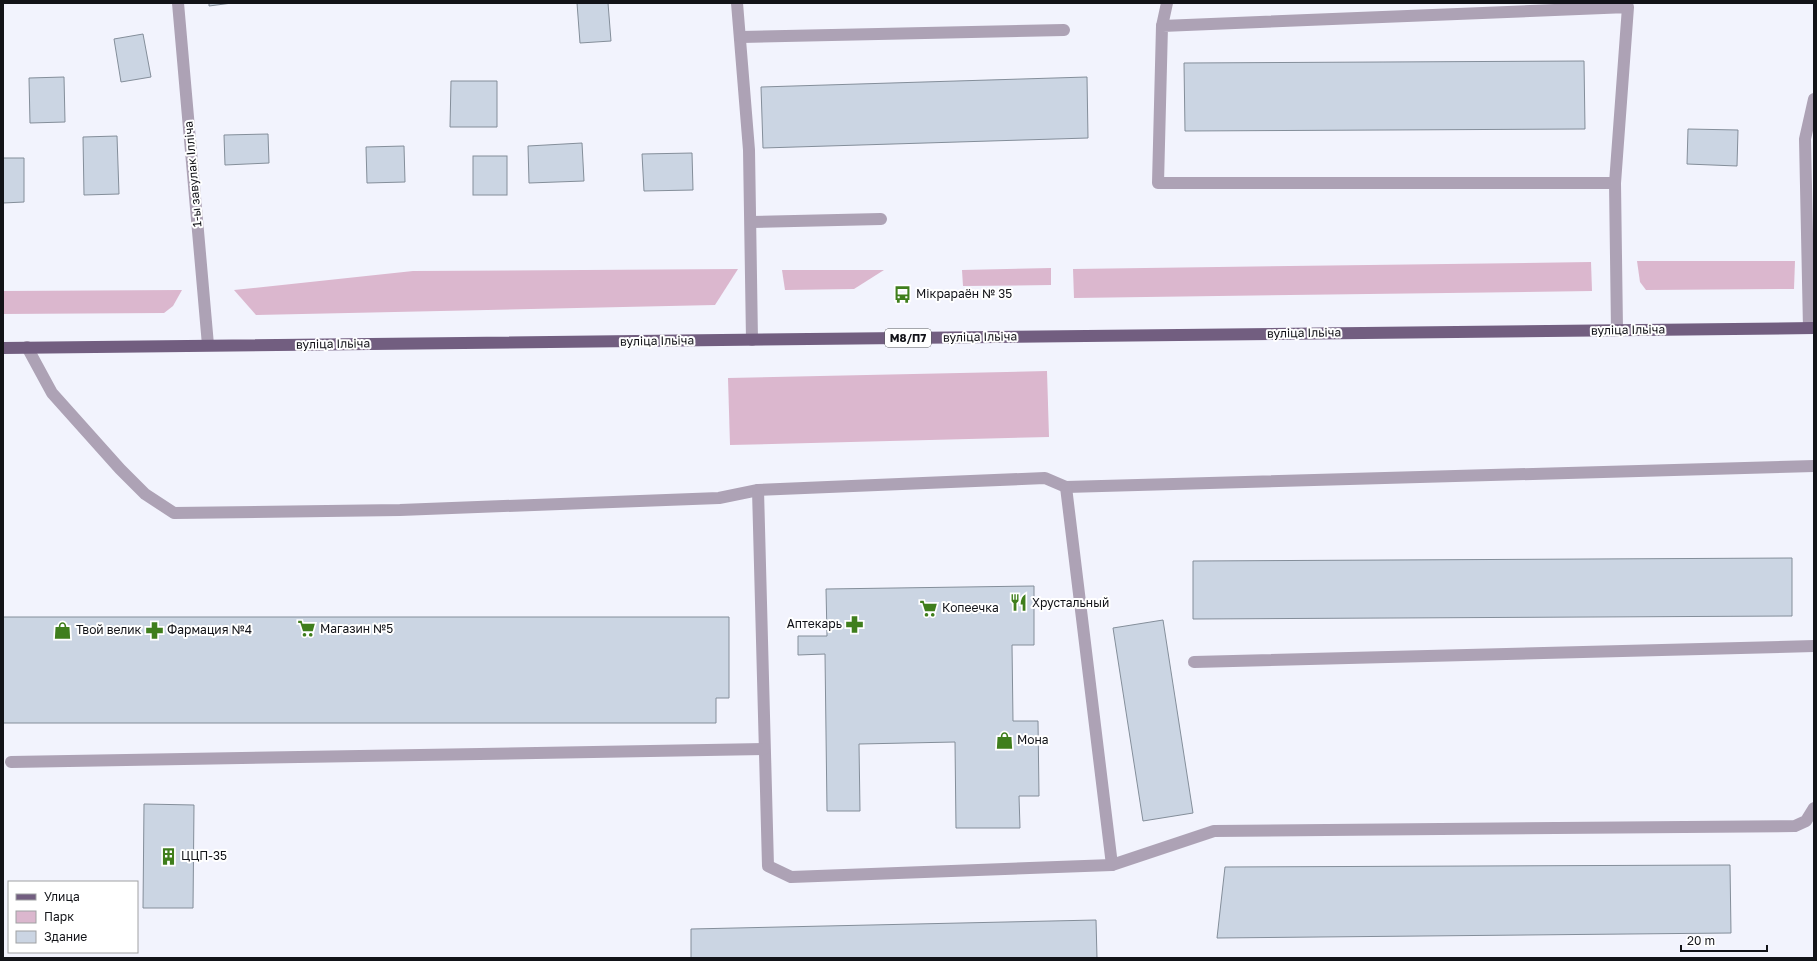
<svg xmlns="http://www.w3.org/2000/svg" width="1817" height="961" viewBox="0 0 1817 961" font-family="'Golos Text',sans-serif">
  <rect width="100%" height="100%" fill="#f2f3fd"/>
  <g fill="#dbb7ce">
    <path d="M 1637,261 L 1795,261 L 1794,289 L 1646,290 L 1640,282 Z"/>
    <path d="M 1591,262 L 1592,291 L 1074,298 L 1073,269 Z"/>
    <path d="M 1051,268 L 1051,285 L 963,286 L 962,270 Z"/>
    <path d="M 738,269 L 715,305 L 256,315 L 234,290 L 413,271 Z"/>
    <path d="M 782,270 L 884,270 L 854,289 L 785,290 Z"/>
    <path d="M 182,290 L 173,306 L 164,313 L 3,314 L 3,291 Z"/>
    <path d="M 1047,371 L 1049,437 L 730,445 L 728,378 Z"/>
  </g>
  <g fill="#cbd5e3" stroke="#848e9a">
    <path d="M 209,3 L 232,3 L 209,6 Z"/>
    <path d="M 577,3 L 608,3 L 611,41 L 580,43 Z"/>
    <path d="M 143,34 L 151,77 L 121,82 L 114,39 Z"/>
    <path d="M 1584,61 L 1585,129 L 1185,131 L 1184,63 Z"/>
    <path d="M 64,77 L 65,122 L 30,123 L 29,78 Z"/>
    <path d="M 1087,77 L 1088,138 L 763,148 L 761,87 Z"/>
    <path d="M 451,81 L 497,81 L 497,127 L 450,127 Z"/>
    <path d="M 1688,129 L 1738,130 L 1737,166 L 1687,164 Z"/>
    <path d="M 268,134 L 269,163 L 225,165 L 224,135 Z"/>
    <path d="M 117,136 L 119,194 L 84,195 L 83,137 Z"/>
    <path d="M 582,143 L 584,181 L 529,183 L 528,146 Z"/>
    <path d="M 404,146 L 405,182 L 367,183 L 366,147 Z"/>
    <path d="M 692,153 L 693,190 L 644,191 L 642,154 Z"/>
    <rect x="473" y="156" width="34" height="39"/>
    <path d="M 3,158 L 24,158 L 24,202 L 3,203 Z"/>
    <path d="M 1792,558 L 1792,616 L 1193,619 L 1193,561 Z"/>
    <path d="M 1034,586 L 1034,645 L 1012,645 L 1013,721 L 1038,721 L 1039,796 L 1019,796 L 1020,828 L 956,828 L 955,742 L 859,744 L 860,811 L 827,811 L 825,654 L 798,655 L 798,636 L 827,636 L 826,589 Z"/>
    <path d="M 3,617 L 729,617 L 729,698 L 716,698 L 716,723 L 3,723 Z"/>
    <path d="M 1163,620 L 1193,813 L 1143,821 L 1113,628 Z"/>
    <path d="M 144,804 L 194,805 L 193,908 L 143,908 Z"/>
    <path d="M 1730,865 L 1731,933 L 1217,938 L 1225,867 Z"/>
    <path d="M 1096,920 L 1097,958 L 691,958 L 691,929 Z"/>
  </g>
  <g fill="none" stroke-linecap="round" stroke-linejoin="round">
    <g stroke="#ada2b5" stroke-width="12">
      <path d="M 737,3 L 749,150 L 752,340"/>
      <path d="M 1162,26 L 1167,3"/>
      <path d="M 741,37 L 1064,30"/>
      <path d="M 1615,183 L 1628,7 L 1162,26 L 1158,183 L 1615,183 L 1617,330"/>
      <path d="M 751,222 L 881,219"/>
      <path d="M 27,347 L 52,393 L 120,469 L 145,494 L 174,513 L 400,510 L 719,498 L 758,490 L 1045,478 L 1066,487 L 1814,466"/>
      <path d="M 1066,487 L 1112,865"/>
      <path d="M 758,490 L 768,866 L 791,877 L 1112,865 L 1214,831 L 1795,826 L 1806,821 L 1814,808"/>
      <path d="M 1194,662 L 1814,646"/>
      <path d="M 11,762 L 764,749"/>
    </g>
    <g stroke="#ada2b5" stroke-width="12">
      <path d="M 178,3 L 208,345"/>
      <path d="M 1809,328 L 1805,139 L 1814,99"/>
    </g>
    <path stroke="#725e80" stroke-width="12" d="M 3,348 L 1814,328"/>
  </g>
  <defs>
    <symbol id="bus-bare" viewBox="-9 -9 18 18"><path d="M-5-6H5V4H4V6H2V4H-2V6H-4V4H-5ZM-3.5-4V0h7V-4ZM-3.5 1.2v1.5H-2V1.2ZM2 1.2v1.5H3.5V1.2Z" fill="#3f7e1c" stroke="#fff" stroke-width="2.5" paint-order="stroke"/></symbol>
    <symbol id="restaurant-bare" viewBox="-9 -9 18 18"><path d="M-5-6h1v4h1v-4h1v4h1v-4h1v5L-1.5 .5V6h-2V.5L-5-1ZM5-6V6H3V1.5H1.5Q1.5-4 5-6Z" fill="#3f7e1c" stroke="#fff" stroke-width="2.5" paint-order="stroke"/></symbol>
    <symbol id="supermarket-bare" viewBox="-9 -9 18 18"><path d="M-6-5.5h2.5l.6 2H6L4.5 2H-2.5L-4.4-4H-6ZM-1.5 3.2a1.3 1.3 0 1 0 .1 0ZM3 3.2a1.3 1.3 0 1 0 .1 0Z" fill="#3f7e1c" stroke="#fff" stroke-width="2.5" paint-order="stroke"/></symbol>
    <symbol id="pharmacy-bare" viewBox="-9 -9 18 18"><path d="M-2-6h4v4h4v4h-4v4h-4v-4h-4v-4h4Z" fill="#3f7e1c" stroke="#fff" stroke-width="2.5" paint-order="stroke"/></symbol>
    <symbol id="shop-bare" viewBox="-9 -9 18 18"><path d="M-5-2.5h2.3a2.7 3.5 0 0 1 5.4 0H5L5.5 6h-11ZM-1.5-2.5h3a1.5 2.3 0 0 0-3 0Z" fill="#3f7e1c" stroke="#fff" stroke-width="2.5" paint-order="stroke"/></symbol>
    <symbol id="building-bare" viewBox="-9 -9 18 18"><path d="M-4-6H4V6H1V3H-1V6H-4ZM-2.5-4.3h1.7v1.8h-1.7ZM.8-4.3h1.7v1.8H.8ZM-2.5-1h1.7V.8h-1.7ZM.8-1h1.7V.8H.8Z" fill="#3f7e1c" stroke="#fff" stroke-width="2.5" paint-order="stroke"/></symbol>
  </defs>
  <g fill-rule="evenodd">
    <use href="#bus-bare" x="890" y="282" width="25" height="25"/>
    <use href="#restaurant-bare" x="1006" y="590" width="25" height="25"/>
    <use href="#supermarket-bare" x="916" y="596" width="25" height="25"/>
    <use href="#pharmacy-bare" x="842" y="612" width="25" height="25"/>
    <use href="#supermarket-bare" x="294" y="616" width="25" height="25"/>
    <use href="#shop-bare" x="50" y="618" width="25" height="25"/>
    <use href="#pharmacy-bare" x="142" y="618" width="25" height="25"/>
    <use href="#shop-bare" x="992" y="728" width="25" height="25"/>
    <use href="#building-bare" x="156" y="844" width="25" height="25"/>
  </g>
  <g text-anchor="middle" stroke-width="4" stroke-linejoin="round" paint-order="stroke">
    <rect fill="#fff" stroke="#595a5d" stroke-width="1" x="885" y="329" width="46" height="18" rx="3"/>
    <g font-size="11" font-weight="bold" fill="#121318">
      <text x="908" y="342">М8/П7</text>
    </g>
    <g font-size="12" fill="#121318" stroke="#fff">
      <text transform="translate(193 174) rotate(-95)" y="4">1-ы завулак Ілліча</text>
      <text transform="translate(1628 330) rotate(-1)" y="4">вуліца Ільіча</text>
      <text transform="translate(1304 333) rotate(-1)" y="4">вуліца Ільіча</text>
      <text transform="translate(980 337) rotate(-1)" y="4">вуліца Ільіча</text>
      <text transform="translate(657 341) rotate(-1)" y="4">вуліца Ільіча</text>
      <text transform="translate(333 344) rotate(-1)" y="4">вуліца Ільіча</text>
    </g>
    <g font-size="12" fill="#121318" stroke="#fff" text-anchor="start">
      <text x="916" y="298">Мікрараён № 35</text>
      <text x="1032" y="607">Хрустальный</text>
      <text x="942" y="612">Копеечка</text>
      <text x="842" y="628" text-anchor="end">Аптекарь</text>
      <text x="320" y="633">Магазин №5</text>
      <text x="76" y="634">Твой велик</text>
      <text x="167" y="634">Фармация №4</text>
      <text x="1017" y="744">Мона</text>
      <text x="181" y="860">ЦЦП-35</text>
    </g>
  </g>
  <rect width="1817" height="961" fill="none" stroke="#121318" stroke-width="8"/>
  <rect x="8" y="881" width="130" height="72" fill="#ffffff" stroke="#a0a1a3"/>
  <rect x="16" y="894" width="20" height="6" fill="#725e80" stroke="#a0a1a3"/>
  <text x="44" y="901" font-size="12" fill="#121318">Улица</text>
  <rect x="16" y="911" width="20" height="12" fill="#dbb7ce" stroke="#a0a1a3"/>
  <text x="44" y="921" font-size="12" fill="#121318">Парк</text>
  <rect x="16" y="931" width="20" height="12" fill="#cbd5e3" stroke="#a0a1a3"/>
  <text x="44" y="941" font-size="12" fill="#121318">Здание</text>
  <path d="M1681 945v6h86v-6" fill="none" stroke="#121318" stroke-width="2"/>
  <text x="1687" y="945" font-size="12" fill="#121318" stroke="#ffffff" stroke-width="3" paint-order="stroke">20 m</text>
</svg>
